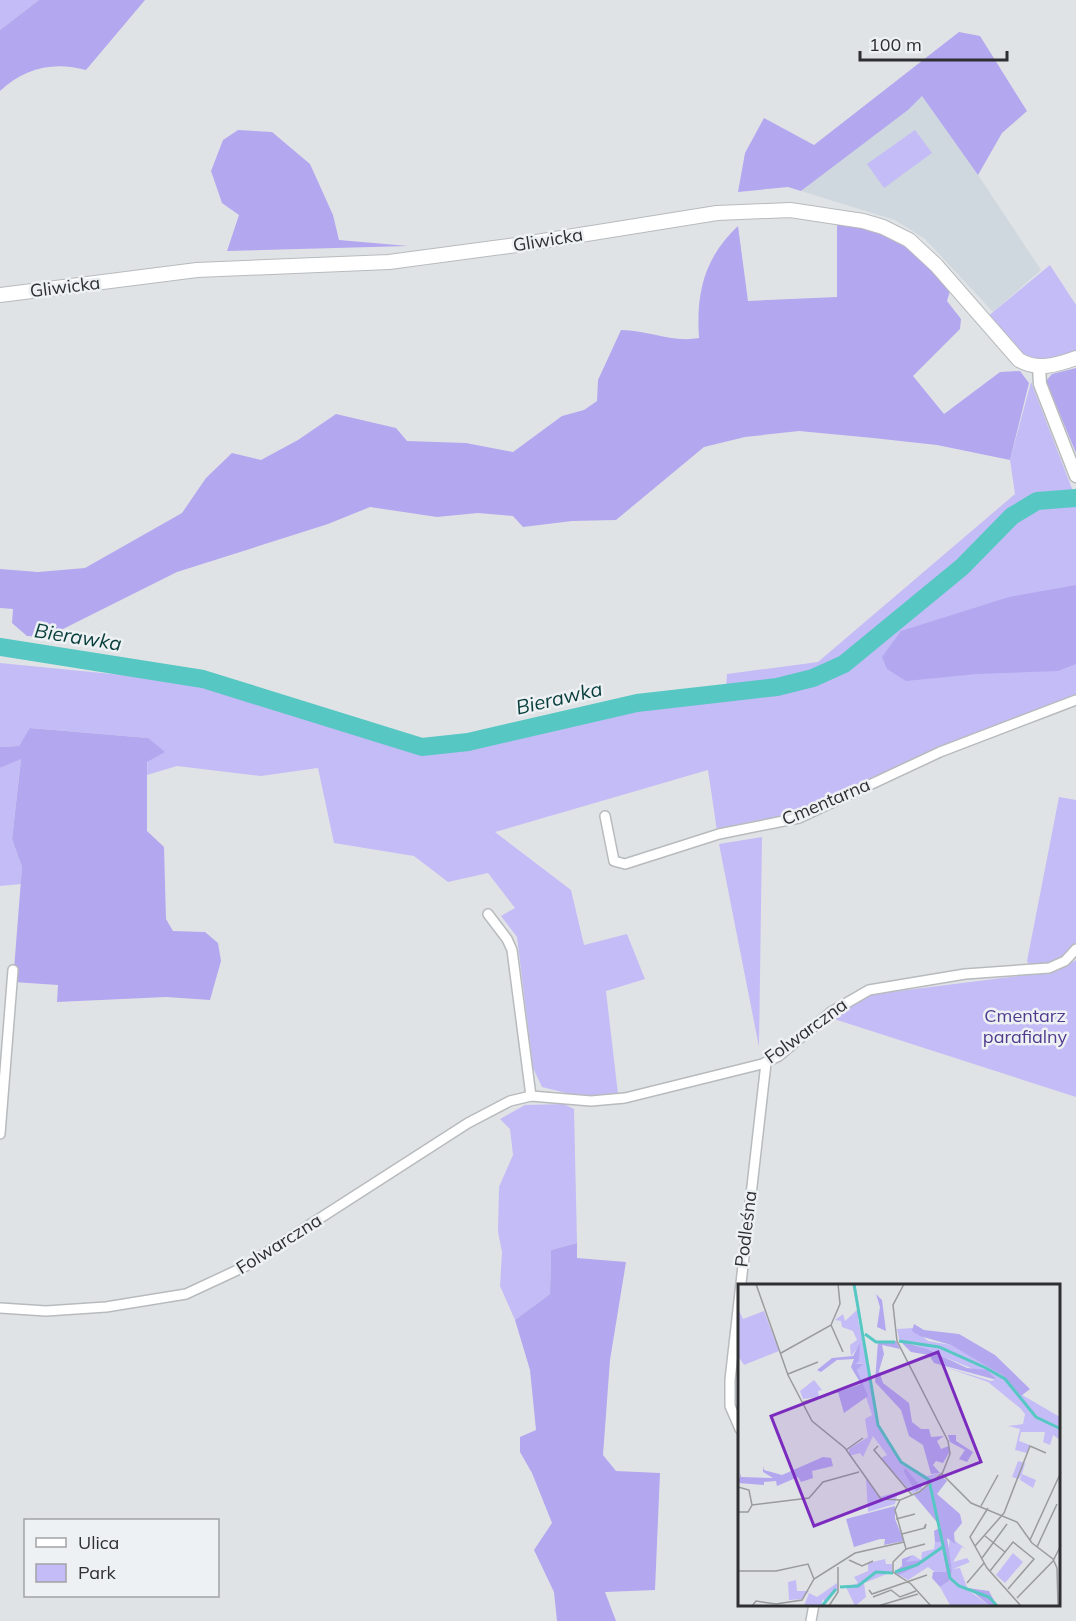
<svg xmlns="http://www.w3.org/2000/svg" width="1076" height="1621" viewBox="0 0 1076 1621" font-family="Mulish,sans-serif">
  <rect width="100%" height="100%" fill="#e0e3e6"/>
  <path fill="#cfd8df" d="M 922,96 L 978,175 L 1041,270 L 993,312 L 925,239 L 895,220 L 801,191 L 908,110 Z"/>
  <g fill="#c4bcf6">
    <path d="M 0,0 L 39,0 L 0,30 Z"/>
    <path d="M 915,130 L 932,153 L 884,188 L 867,164 Z"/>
    <path d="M 1050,265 L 1076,305 L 1076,352 C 1025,369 1019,352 987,317 Z"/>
    <path d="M 1031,382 L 1076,499 L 1076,695 L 796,813 C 769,819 743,822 717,831 L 708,770 L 495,832 L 571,890 L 584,945 L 627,934 L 645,979 L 606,991 L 618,1094 L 586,1098 L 542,1087 L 533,1068 L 517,937 L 501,916 L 515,908 L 488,873 L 448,882 L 414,856 L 334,843 L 318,768 L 261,776 L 177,766 L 147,775 L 148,738 L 31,728 L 19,746 L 0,747 L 0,663 L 194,682 L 405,747 L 471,750 L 658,707 L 725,700 L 727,674 L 818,662 L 1015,494 L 1010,460 Z"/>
    <path d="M 21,758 L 12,839 L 22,867 L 21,884 L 0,886 L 0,768 Z"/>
    <path d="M 1059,797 L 1076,800 L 1076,942 C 1065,961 1050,964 1030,966 L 1027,961 Z"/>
    <path d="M 762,837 L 759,1047 L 719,844 Z"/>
    <path d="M 1076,960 L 1076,1097 L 834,1019 L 859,996 L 1057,971 Z"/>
    <path d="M 564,1104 L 574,1109 L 577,1243 L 551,1250 L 550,1294 L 515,1320 L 500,1286 L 502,1252 L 498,1232 L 499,1187 L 513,1155 L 510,1129 L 500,1119 L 525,1105 Z"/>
  </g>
  <g fill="#b3a7ef">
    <path d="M 39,0 L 145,0 L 86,70 C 54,61 24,68 0,91 L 0,30 Z"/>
    <path d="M 959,32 L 980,36 L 1027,111 L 1002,133 L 978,175 L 922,96 L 908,110 L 801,191 L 788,187 L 738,192 L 745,153 L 764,118 L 814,145 Z"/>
    <path d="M 238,130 L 272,132 L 310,164 L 333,215 L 339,240 L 408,246 L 227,251 L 239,215 L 222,203 L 211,171 L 223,140 Z"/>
    <path d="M 837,221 C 895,234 912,246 950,291 L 947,301 L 961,319 L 960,329 L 913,376 L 944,414 L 1000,372 L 1020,371 L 1029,383 L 1010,460 L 937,445 L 873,438 L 799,431 L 745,437 L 704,447 L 616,520 L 572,521 L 523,527 L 513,516 L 478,513 L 437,517 L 370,507 L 328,524 L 177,572 L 47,637 L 27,636 L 12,623 L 13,609 L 0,608 L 0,569 L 38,572 L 85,568 L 182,513 L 206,478 L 232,453 L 261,460 L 298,440 L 336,414 L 396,428 L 407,441 L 466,443 L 513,452 L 562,416 L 584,410 L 597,401 L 598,380 L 621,330 C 648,330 672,343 699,338 C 696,293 704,258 738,226 L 748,301 L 837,297 Z"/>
    <path d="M 1076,368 L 1076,453 L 1046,381 L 1052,374 Z"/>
    <path d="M 1076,585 L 1076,664 L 1058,671 L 977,674 L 906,681 L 887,669 L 882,657 L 901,631 L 1009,597 Z"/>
    <path d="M 30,728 L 148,738 L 165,752 L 147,762 L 147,831 L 164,847 L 166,919 L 173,931 L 205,932 L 218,943 L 221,961 L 210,1000 L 166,997 L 57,1002 L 58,985 L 13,982 L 22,867 L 12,839 L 21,759 L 0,768 L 0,747 L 19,746 Z"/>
    <path d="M 577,1243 L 577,1258 L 626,1262 L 610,1360 L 603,1455 L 616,1471 L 660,1473 L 655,1590 L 605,1592 L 616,1621 L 557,1621 L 554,1592 L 534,1550 L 552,1523 L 532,1473 L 520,1452 L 520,1437 L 536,1430 L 530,1370 L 515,1320 L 550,1294 L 551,1250 Z"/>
  </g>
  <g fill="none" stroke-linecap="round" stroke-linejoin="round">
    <path stroke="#57c7c3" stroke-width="18" d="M 0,647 L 203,679 L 422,747 L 468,742 L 637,703 L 777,687 L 813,678 L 844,664 L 962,567 L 1012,516 L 1037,501 L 1076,498"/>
    <defs>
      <g id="minor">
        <path d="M 605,816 L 614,861 L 625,864 L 719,834 L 799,818 L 940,752 L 1076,700"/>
        <path d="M 488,914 L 507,939 L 512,950 L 531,1096"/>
        <path d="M 0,1134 L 13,970"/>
        <path d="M 0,1308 L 46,1311 L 106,1307 L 186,1294 L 244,1267 L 468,1123 L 510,1101 L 531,1096 L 591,1101 L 625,1098 L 762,1064 L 779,1056 L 831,1012 L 869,990 L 965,974 L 1049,968 L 1065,961 L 1076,949"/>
        <path d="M 740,1429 L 730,1406 L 730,1380 L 766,1063"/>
        <path d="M 811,1621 L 814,1604"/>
      </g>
      <path id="tertiary" d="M 1039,366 L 1040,384 L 1076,476"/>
      <path id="secondary" d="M 0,295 L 197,270 L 389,262 L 524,244 L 717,213 L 790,210 L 863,221 L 883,227 L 909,240 L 936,265 L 1019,360 C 1037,371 1057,365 1076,358"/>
    </defs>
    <use href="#minor" stroke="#b8bbbd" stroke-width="12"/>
    <use href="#tertiary" stroke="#b8bbbd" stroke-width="15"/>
    <use href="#secondary" stroke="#b8bbbd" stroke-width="16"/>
    <use href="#minor" stroke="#fff" stroke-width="9"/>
    <use href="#tertiary" stroke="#fff" stroke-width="12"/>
    <use href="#secondary" stroke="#fff" stroke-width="14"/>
  </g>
  <g text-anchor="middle" stroke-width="5" stroke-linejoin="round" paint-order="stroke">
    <g font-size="18" fill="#2e2f30" stroke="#edf1f3">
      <text transform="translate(548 240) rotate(-9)" y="6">Gliwicka</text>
      <text transform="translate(65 287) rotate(-7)" y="6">Gliwicka</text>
      <text transform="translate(826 802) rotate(-23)" y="6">Cmentarna</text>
      <text transform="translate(806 1031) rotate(-36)" y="6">Folwarczna</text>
      <text transform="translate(746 1229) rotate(-83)" y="6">Podleśna</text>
      <text transform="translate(279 1244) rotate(-32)" y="6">Folwarczna</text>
    </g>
    <g font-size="18" fill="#503b8e" stroke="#edf1f3">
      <text x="1025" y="1022">Cmentarz<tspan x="1025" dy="21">parafialny</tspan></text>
    </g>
    <g font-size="20" font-style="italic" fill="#063d3b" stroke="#edf1f3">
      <text transform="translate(78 637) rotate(9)" y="7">Bierawka</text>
      <text transform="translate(559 698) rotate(-13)" y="7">Bierawka</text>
    </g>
  </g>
  <g transform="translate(738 1284)">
    <rect width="322" height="322" fill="#e0e3e6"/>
    <path d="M 114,0 L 121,27 L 120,35 L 142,146 L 164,178 L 189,192 L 202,189 L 175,210 L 143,174 L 149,171 L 135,152 L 125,173 L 122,169 L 111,172 L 111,165 L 130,153 L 127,135 L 134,131 L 119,86 L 124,79 L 117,81 L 122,61 L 113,72 L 112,61 L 119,56 L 115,47 L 104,43 L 103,37 L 97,36 L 105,30 L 107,37 L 120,25 ZM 0,24 L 5,35 L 26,27 L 41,67 L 6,81 L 0,72 ZM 175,44 L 190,57 L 213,61 L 246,79 L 264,91 L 279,108 L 322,133 L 322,144 L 300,133 L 282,114 L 300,134 L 322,146 L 322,156 L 315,151 L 312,161 L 305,158 L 307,148 L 283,148 L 281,157 L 292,161 L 289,169 L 277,166 L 282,145 L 270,142 L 285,140 L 287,130 L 282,124 L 250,98 L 204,82 L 253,97 L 259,95 L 173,59 L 162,59 L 159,45 ZM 76,96 L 84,106 L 80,107 L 81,113 L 65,115 L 62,107 ZM 280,177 L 287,179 L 284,190 L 298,196 L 295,204 L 282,196 L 284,190 L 281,195 L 274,193 ZM 128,194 L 141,213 L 160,208 L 157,220 L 130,228 ZM 212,253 L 228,265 L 224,263 L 215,278 L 229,274 L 232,278 L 215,285 L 222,284 L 230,306 L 252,322 L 212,321 L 202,303 L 211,297 L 214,287 L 210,266 ZM 197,258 L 203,258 L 208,289 L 201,291 L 190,283 L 170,296 L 161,291 L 176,280 L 168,278 L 175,271 L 183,276 L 184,268 L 196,265 ZM 275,269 L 285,278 L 267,299 L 258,291 ZM 147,275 L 148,280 L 154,280 L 154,288 L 126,299 L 128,313 L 117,322 L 108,303 L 120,299 L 116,293 L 130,287 L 130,279 ZM 58,296 L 59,307 L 71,307 L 64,315 L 51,316 L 50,298 ZM 99,299 L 100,305 L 87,318 L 85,315 L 83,322 L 66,322 L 71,309 L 79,313 Z" fill="#c4bcf6"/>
    <path d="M 138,10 L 144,16 L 148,47 L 139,43 L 142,23 ZM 176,40 L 186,46 L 221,50 L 257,71 L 292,105 L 283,112 L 264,91 L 213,61 L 182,52 L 174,47 ZM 140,57 L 158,57 L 162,65 L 144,61 L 146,70 L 141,87 L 145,99 L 171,119 L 174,138 L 183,145 L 191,145 L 193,153 L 206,152 L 199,157 L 203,165 L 211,162 L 211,169 L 205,179 L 198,177 L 195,181 L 202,189 L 193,190 L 185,161 L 171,152 L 163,126 L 137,98 ZM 162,57 L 189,65 L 229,84 L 249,86 L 259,96 L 196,79 L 191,71 L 173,68 ZM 122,59 L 121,77 L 117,80 L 125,80 L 119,86 L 130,112 L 106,129 L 100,108 L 123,100 L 113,83 L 116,75 L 99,76 L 83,88 L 79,86 L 94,74 L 115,72 ZM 210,151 L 218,151 L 218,157 L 235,168 L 229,178 L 221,175 L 227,166 L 212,158 ZM 85,173 L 93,174 L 95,182 L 74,187 L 75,194 L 63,198 L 60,193 L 39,202 L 38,197 L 26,198 L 26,201 L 0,199 L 3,189 L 3,193 L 35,194 L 25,188 L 25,182 L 26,186 L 44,191 ZM 167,184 L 184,204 L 178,208 L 166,188 ZM 202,190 L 209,197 L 199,210 L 222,230 L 224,239 L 216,249 L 217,260 L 209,254 L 214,287 L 211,297 L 202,303 L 194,294 L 195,288 L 208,288 L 203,258 L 197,258 L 196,247 L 203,243 L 176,211 ZM 157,222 L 157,235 L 166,257 L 146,261 L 147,255 L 142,255 L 116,263 L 108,235 ZM 175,271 L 168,278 L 184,276 L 179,282 L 161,291 L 156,288 L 164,282 L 164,275 ZM 230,304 L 251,307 L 259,322 L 252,322 Z" fill="#b3a7ef"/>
    <path fill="none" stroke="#57c7c3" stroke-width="3" d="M 116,0 L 140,141 L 163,178 L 191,196 L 212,294 L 221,302 L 251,313 L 259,322M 127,50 L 138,58 L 157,58M 161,57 L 201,63 L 248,84 L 267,95 L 298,133 L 323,145M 157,288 L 179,281 L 206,262M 102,303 L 120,302 L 138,288 L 155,289M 84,322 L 98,305"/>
    <path fill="none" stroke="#999b9d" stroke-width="1.5" d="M 18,0 L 50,91 L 74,137 L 107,164 L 143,215 L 162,216M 166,0 L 155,21 L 159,57 L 210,157 L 212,170 L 204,190 L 233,219 L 279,238 L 294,259 L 315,275 L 319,284 L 320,322M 93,41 L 102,20 L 100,0M 43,69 L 93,41 L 105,68M 50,90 L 80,78M 65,118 L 101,107M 140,162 L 136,166 L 174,211M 108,166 L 125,154M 0,203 L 11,206 L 14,221 L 10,228 L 0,228M 14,221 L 71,214 L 85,198 L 121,188M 243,222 L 260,191M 250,224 L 232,253 L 249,284 L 283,322M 158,235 L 177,230M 164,250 L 187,244 L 188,240 L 186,244M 247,252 L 267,268M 292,256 L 323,188M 237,262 L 266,229 L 292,162 L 308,169M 299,263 L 319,220M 168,265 L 187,260M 244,274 L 269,240M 111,276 L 124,282 L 135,277M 0,287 L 38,287 L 70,280 L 76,295M 252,287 L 275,258 L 296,275 L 270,305M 229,299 L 246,279M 131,306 L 134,310 L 189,291M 135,313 L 153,306 L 162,313 L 178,307M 279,314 L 315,277 L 323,261M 14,322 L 18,317 L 38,320 L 64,316 L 76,295 L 117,269 L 166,258M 91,322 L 100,308 L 100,283M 140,322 L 180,310M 193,322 L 173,300 L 155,288 L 155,278 L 168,265 L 157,226 L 162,216 L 181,208 L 204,189"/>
    <path fill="#7b2cbf" fill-opacity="0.15" stroke="#7b2cbf" stroke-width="3" d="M 200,68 L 243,178 L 76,242 L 33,132 Z"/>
    <rect width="322" height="322" fill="none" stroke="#2e2f30" stroke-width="3"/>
  </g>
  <rect x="24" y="1519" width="195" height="78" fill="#edf1f3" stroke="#a1a3a5" stroke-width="1.5"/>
  <rect x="36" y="1538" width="30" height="9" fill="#ffffff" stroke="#a1a3a5" stroke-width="1.5"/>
  <text x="78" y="1549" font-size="18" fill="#2e2f30">Ulica</text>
  <rect x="36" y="1564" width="30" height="18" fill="#c4bcf6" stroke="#a1a3a5" stroke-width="1.5"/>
  <text x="78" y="1579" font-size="18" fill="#2e2f30">Park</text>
  <path d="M860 51v9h147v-9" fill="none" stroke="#2e2f30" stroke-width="3"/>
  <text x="869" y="51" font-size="18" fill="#2e2f30" stroke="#edf1f3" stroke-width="4.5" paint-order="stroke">100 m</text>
</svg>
